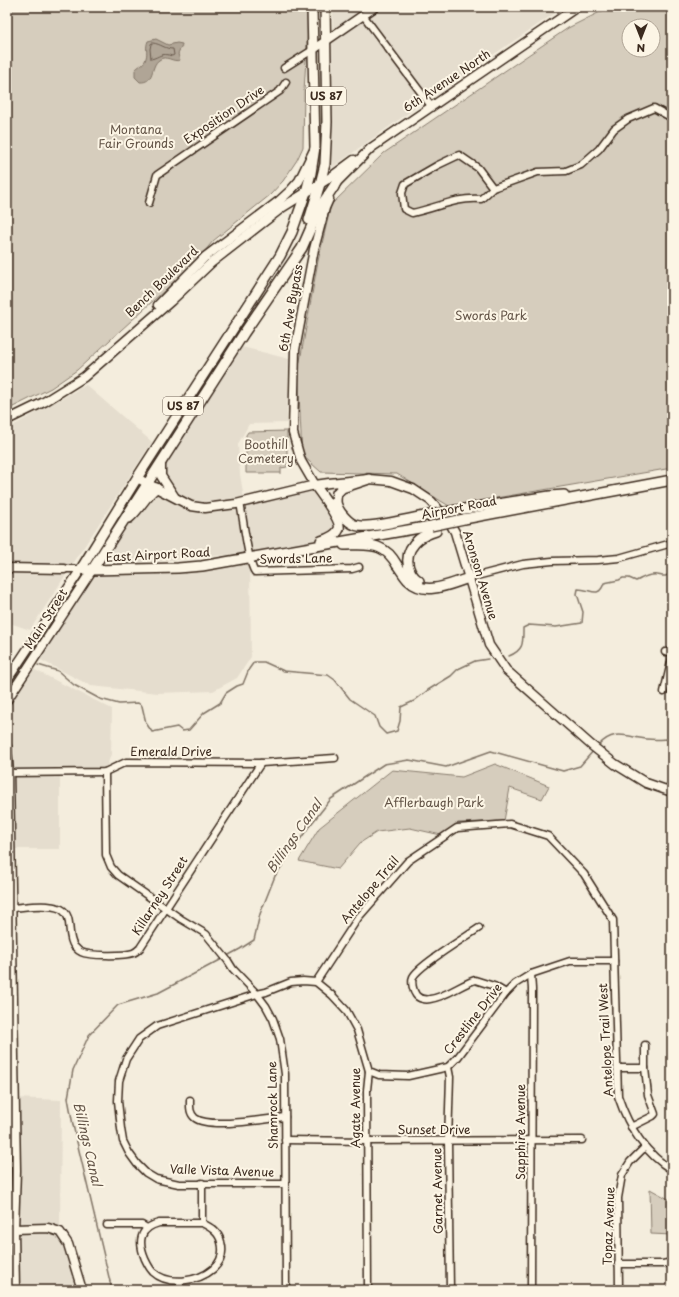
<svg xmlns="http://www.w3.org/2000/svg" width="679" height="1297" viewBox="0 0 679 1297" font-family="'Playpen Sans',sans-serif">
  <rect width="100%" height="100%" fill="#f4eddd"/>
  <filter id="ink" filterUnits="userSpaceOnUse"><feTurbulence type="fractalNoise" baseFrequency=".025" numOctaves="2"/><feDisplacementMap in="SourceGraphic" scale="8" xChannelSelector="R" yChannelSelector="G"/><feConvolveMatrix kernelMatrix="1 2 1 2 8 2 1 2 1" color-interpolation-filters="sRGB"/></filter>
  <g filter="url(#ink)">
    <g fill="#e5ddce">
      <path d="M 333,7 L 564,7 L 432,96 L 330,169 Z"/>
      <path d="M 242,347 L 289,359 L 287,423 L 249,424 L 238,444 L 240,474 L 245,505 L 312,489 L 337,525 L 334,531 L 307,543 L 258,552 L 118,565 L 108,559 L 108,553 Z"/>
      <path d="M 86,385 L 152,442 L 30,630 L 7,622 L 7,429 Z"/>
      <path d="M 250,559 L 251,657 L 237,678 L 213,691 L 158,693 L 91,686 L 35,657 L 92,570 Z"/>
      <path d="M 29,667 L 112,709 L 111,754 L 105,772 L 60,773 L 60,849 L 10,849 L 12,953 L 7,953 L 7,700 Z"/>
      <path d="M 15,1098 L 61,1100 L 60,1232 L 82,1290 L 7,1290 L 7,1230 L 14,1229 Z"/>
    </g>
    <g fill="#d6cdbd" stroke="#887c6e" fill-rule="evenodd">
      <path d="M 7,7 L 308,7 L 308,28 L 304,91 L 303,147 L 297,160 L 283,181 L 270,195 L 213,241 L 197,261 L 77,370 L 51,388 L 7,410 Z"/>
      <path d="M 610,7 L 672,7 L 672,468 L 449,506 L 397,474 L 321,472 L 302,455 L 298,372 L 318,261 L 331,205 L 384,153 L 568,28 ZM 629,26 L 653,26 L 653,50 L 629,50 Z"/>
      <path d="M 287,431 L 287,467 L 281,468 L 281,473 L 246,473 L 246,435 L 248,432 Z"/>
      <path d="M 495,764 L 549,786 L 542,799 L 510,788 L 504,821 L 458,823 L 441,835 L 410,828 L 377,832 L 360,843 L 338,869 L 299,861 L 319,828 L 392,770 L 462,777 Z"/>
      <path d="M 650,1189 L 672,1201 L 672,1235 L 651,1234 Z"/>
    </g>
    <path fill="#b0a596" stroke="#817466" d="M 156,39 L 168,45 L 177,43 L 182,44 C 182,51 175,50 180,60 C 173,63 166,54 159,60 C 150,66 155,83 140,82 L 135,77 L 135,70 C 138,66 145,64 146,58 C 148,52 145,48 148,41 Z"/>
    <g fill="none" stroke-linecap="round" stroke-linejoin="round">
      <path stroke="#6a5b4e" stroke-width="1" d="M 153,43 C 161,44 165,49 173,49 L 174,55 L 172,56 C 161,52 160,57 151,59 L 150,49 L 151,44 Z"/>
      <g stroke="#817466" stroke-width="1.5">
        <path d="M 509,656 C 524,650 523,643 523,628 L 529,625 L 556,627 L 582,623 L 583,612 L 577,594 L 578,589 C 591,589 599,599 604,583 L 619,580 L 623,578 L 629,578 L 636,581 C 641,579 646,575 652,575 C 661,573 664,581 672,571"/>
        <path d="M 38,665 L 58,671 L 74,685 L 100,699 L 119,704 L 138,703 L 142,706 L 146,723 L 152,732 L 177,727 L 182,731 L 189,730 L 204,713 L 220,703 L 226,693 L 237,686 L 243,684 L 249,669 L 254,662 L 264,662 L 284,671 L 328,675 L 335,680 L 350,699 L 375,716 L 379,727 L 386,734 L 397,731 L 400,721 L 401,707 L 414,701 L 428,690 L 451,676 L 458,669 L 475,661 L 488,659"/>
        <path d="M 598,746 C 614,728 627,737 647,739 C 655,740 664,739 672,739"/>
        <path d="M 227,956 L 240,949 L 254,940 L 260,914 L 275,876 L 308,828 L 331,799 L 384,764 L 409,760 L 446,767 L 491,751 L 563,771 L 580,766 L 594,750"/>
        <path d="M 112,1290 L 73,1125 L 68,1098 L 73,1070 L 89,1035 L 118,1005 L 158,993 L 224,958"/>
      </g>
      <defs>
        <g id="minor">
          <path d="M 363,15 L 431,106"/>
          <path d="M 284,68 L 314,49"/>
          <path d="M 493,188 L 478,168 L 459,155 L 438,165 L 405,184 L 402,193 L 404,209 L 412,213 C 437,208 455,197 481,199 L 493,188 L 538,172 L 566,171 L 581,165 L 599,149 L 614,129 L 628,119 L 654,108 L 672,118"/>
          <path d="M 149,203 L 157,175 L 280,91 L 286,82"/>
          <path d="M 240,503 C 243,516 248,564 255,572 L 352,569 L 359,567"/>
          <path d="M 64,569 L 81,569"/>
          <path d="M 469,578 L 523,564 L 552,561 L 598,560 L 619,558 L 672,543"/>
          <path d="M 665,652 L 672,652"/>
          <path d="M 664,692 L 672,658"/>
          <path d="M 105,772 L 106,855 L 111,867 L 118,875 L 181,919 L 206,934 L 228,961 L 233,969 L 257,994 L 266,1006 L 273,1019 L 280,1039 L 285,1074 L 286,1290"/>
          <path d="M 9,773 L 105,772 L 126,762 L 261,763 L 335,758"/>
          <path d="M 11,908 C 25,907 48,903 61,909 C 74,916 66,935 74,946 C 76,948 78,951 81,952 C 89,956 124,956 133,953 C 136,952 138,950 140,948 L 261,763"/>
          <path d="M 479,928 C 466,937 419,965 413,977 C 411,982 413,991 416,995 C 419,999 426,1000 430,999 C 446,997 460,985 475,980 L 494,986 L 506,993"/>
          <path d="M 531,974 L 532,989 L 531,1290"/>
          <path d="M 316,982 L 358,918 L 408,861 L 457,828 L 510,824 L 548,836 L 584,874 L 613,920 L 618,1096 C 628,1126 644,1153 672,1170"/>
          <path d="M 448,1067 L 450,1077 L 448,1141 L 450,1290"/>
          <path d="M 618,1068 L 645,1068"/>
          <path d="M 369,1071 L 379,1075 L 408,1076 L 448,1067 L 458,1057 L 506,993 L 515,984 L 531,974 L 570,961 L 614,961"/>
          <path d="M 190,1100 C 190,1106 189,1113 195,1118 C 209,1129 266,1119 285,1117"/>
          <path d="M 631,1127 L 653,1116 L 655,1114 L 648,1095 L 645,1068 L 645,1045"/>
          <path d="M 285,1140 L 368,1141 L 582,1140"/>
          <path d="M 7,1163 L 16,1163"/>
          <path d="M 202,1183 L 202,1223"/>
          <path d="M 285,1184 L 179,1184 L 156,1179 L 146,1173 L 137,1164 L 129,1153 L 123,1141 L 121,1129 L 118,1101 L 119,1081 L 126,1059 L 139,1039 L 157,1026 L 257,994 L 266,992 L 291,982 L 303,981 L 316,982 L 332,995 L 346,1010 L 357,1030 L 369,1071 L 367,1090 L 368,1290"/>
          <path d="M 159,1223 L 202,1223 C 210,1227 219,1232 221,1242 C 224,1253 221,1262 213,1269 C 198,1282 168,1286 153,1272 C 149,1268 147,1263 145,1259 C 138,1242 139,1228 159,1223 Z"/>
          <path d="M 107,1225 L 142,1225 L 147,1228"/>
          <path d="M 618,1264 L 663,1264 L 672,1262"/>
          <path d="M 619,1290 L 618,1198 L 622,1175 L 630,1162 L 645,1147"/>
        </g>
        <g id="major">
          <path d="M 314,49 L 375,7"/>
          <path d="M 334,188 L 336,183 L 371,148 L 577,7"/>
          <path d="M 158,305 L 205,257 L 279,201 L 291,190 L 299,181 L 313,152"/>
          <path d="M 7,420 L 44,402 L 84,377 L 171,301 L 211,263 L 283,207 L 331,177 L 354,160"/>
          <path d="M 161,463 L 161,476 L 174,496"/>
          <path d="M 137,478 L 191,506 L 205,508 L 236,504 L 315,485 L 329,483 L 369,479 L 391,481 L 413,489 L 431,501 L 448,520 L 455,532 L 489,645 L 506,670 L 591,745 L 615,764 L 646,783 L 672,792"/>
          <path d="M 315,485 L 301,461 L 293,433 L 295,350 L 314,249 L 325,208 L 329,199"/>
          <path d="M 7,568 L 64,569"/>
          <path d="M 7,680 L 81,569"/>
          <path d="M 7,700 L 92,570"/>
          <path d="M 7,747 L 9,773 L 16,1171 L 14,1229 L 15,1290"/>
          <path d="M 14,1229 L 48,1228 L 60,1232 L 68,1244 L 82,1290"/>
        </g>
        <g id="highway">
          <path d="M 312,7 L 315,147 L 311,173 L 306,192 L 292,232 L 280,256 L 137,478 L 81,569 L 92,570 L 178,568 L 202,566 L 431,526"/>
          <path d="M 309,220 L 320,184 L 325,164 L 327,122 L 325,7"/>
          <path d="M 369,479 L 342,488 L 337,493 C 335,502 336,506 341,513 C 345,518 349,523 355,525 C 367,530 411,518 425,516"/>
          <path d="M 315,485 C 320,493 342,520 339,529 C 336,536 327,539 321,541"/>
          <path d="M 458,510 L 550,496 L 564,495"/>
          <path d="M 129,518 C 140,509 145,496 156,488"/>
          <path d="M 464,519 L 672,480"/>
          <path d="M 344,545 C 355,545 370,543 380,548 C 388,551 393,558 397,565 C 401,570 404,576 408,580 C 425,597 450,584 469,578"/>
          <path d="M 92,570 L 244,333 L 302,248 L 320,207 L 336,183"/>
          <path d="M 419,581 C 404,570 404,551 419,539 C 424,535 430,533 436,531"/>
        </g>
      </defs>
      <use href="#minor" stroke="#3b2a1e" stroke-width="9"/>
      <use href="#major" stroke="#3b2a1e" stroke-width="11"/>
      <use href="#highway" stroke="#3b2a1e" stroke-width="12"/>
      <use href="#minor" stroke="#fcf5e5" stroke-width="6"/>
      <use href="#major" stroke="#fcf5e5" stroke-width="8"/>
      <use href="#highway" stroke="#fcf5e5" stroke-width="9"/>
      <defs>
        <g id="highway-bridge">
          <path d="M 425,516 L 458,510"/>
          <path d="M 431,526 L 464,519"/>
        </g>
      </defs>
      <use href="#highway-bridge" stroke="#3b2a1e" stroke-width="12" stroke-linecap="butt"/>
      <use href="#highway-bridge" stroke="#fcf5e5" stroke-width="9"/>
    </g>
  </g>
  <g text-anchor="middle" stroke-width="4" stroke-linejoin="round" paint-order="stroke">
    <g fill="#fcf5e5" stroke="#75675a" stroke-width="1">
      <rect x="306" y="87" width="40" height="18" rx="3"/>
      <rect x="163" y="397" width="40" height="18" rx="3"/>
    </g>
    <g font-size="11" font-weight="bold" fill="#3b2a1e">
      <text x="326" y="100">US 87</text>
      <text x="183" y="410">US 87</text>
    </g>
    <g font-size="12" fill="#3b2a1e" stroke="#fcf5e5">
      <text transform="translate(447 81) rotate(-34)" y="4">6th Avenue North</text>
      <text transform="translate(224 115) rotate(-34)" y="4">Exposition Drive</text>
      <text transform="translate(162 282) rotate(-44)" y="4">Bench Boulevard</text>
      <text transform="translate(291 308) rotate(-80)" y="4">6th Ave Bypass</text>
      <text transform="translate(459 508) rotate(-11)" y="4">Airport Road</text>
      <text transform="translate(158 555) rotate(-3)" y="4">East Airport Road</text>
      <text transform="translate(296 559) rotate(-1)" y="4">Swords Lane</text>
      <text transform="translate(480 575) rotate(73)" y="4">Aronson Avenue</text>
      <text transform="translate(46 619) rotate(-57)" y="4">Main Street</text>
      <text x="171" y="756">Emerald Drive</text>
      <text transform="translate(370 890) rotate(-50)" y="4">Antelope Trail</text>
      <text transform="translate(160 896) rotate(-57)" y="4">Killarney Street</text>
      <text transform="translate(473 1019) rotate(-52)" y="4">Crestline Drive</text>
      <text transform="translate(606 1040) rotate(-93)" y="4">Antelope Trail West</text>
      <text transform="translate(273 1105) rotate(-91)" y="4">Shamrock Lane</text>
      <text transform="translate(356 1108) rotate(-90)" y="4">Agate Avenue</text>
      <text x="434" y="1134">Sunset Drive</text>
      <text transform="translate(521 1132) rotate(-90)" y="4">Sapphire Avenue</text>
      <text transform="translate(222 1171) rotate(2)" y="4">Valle Vista Avenue</text>
      <text transform="translate(438 1191) rotate(-91)" y="4">Garnet Avenue</text>
      <text transform="translate(609 1226) rotate(-88)" y="4">Topaz Avenue</text>
    </g>
    <g font-size="12" fill="#625346" stroke="#fcf5e5">
      <text x="136" y="134">Montana<tspan x="136" dy="14">Fair Grounds</tspan></text>
      <text x="491" y="320">Swords Park</text>
      <text x="266" y="449">Boothill<tspan x="266" dy="14">Cemetery</tspan></text>
      <text x="434" y="807">Afflerbaugh Park</text>
    </g>
    <g font-size="13" font-style="italic" fill="#645548" stroke="#fcf5e5">
      <text transform="translate(294 836) rotate(-55)" y="5">Billings Canal</text>
      <text transform="translate(88 1144) rotate(77)" y="5">Billings Canal</text>
    </g>
  </g>
  <rect width="679" height="1297" fill="none" stroke="#fcf5e5" stroke-width="24"/>
  <rect x="12" y="12" width="655" height="1273" fill="none" stroke="#3b2a1e" stroke-width="1.5" filter="url(#ink)"/>
  <g transform="translate(641 38) rotate(180)"><circle r="19" fill="#fcf5e5" stroke="#afa495"/>
  <path d="M0-3L7 15L0 10L-7 15Z" fill="#3b2a1e"/>
  <text y="-6" font-size="11" font-weight="bold" text-anchor="middle" fill="#3b2a1e">N</text>
  </g>
</svg>
